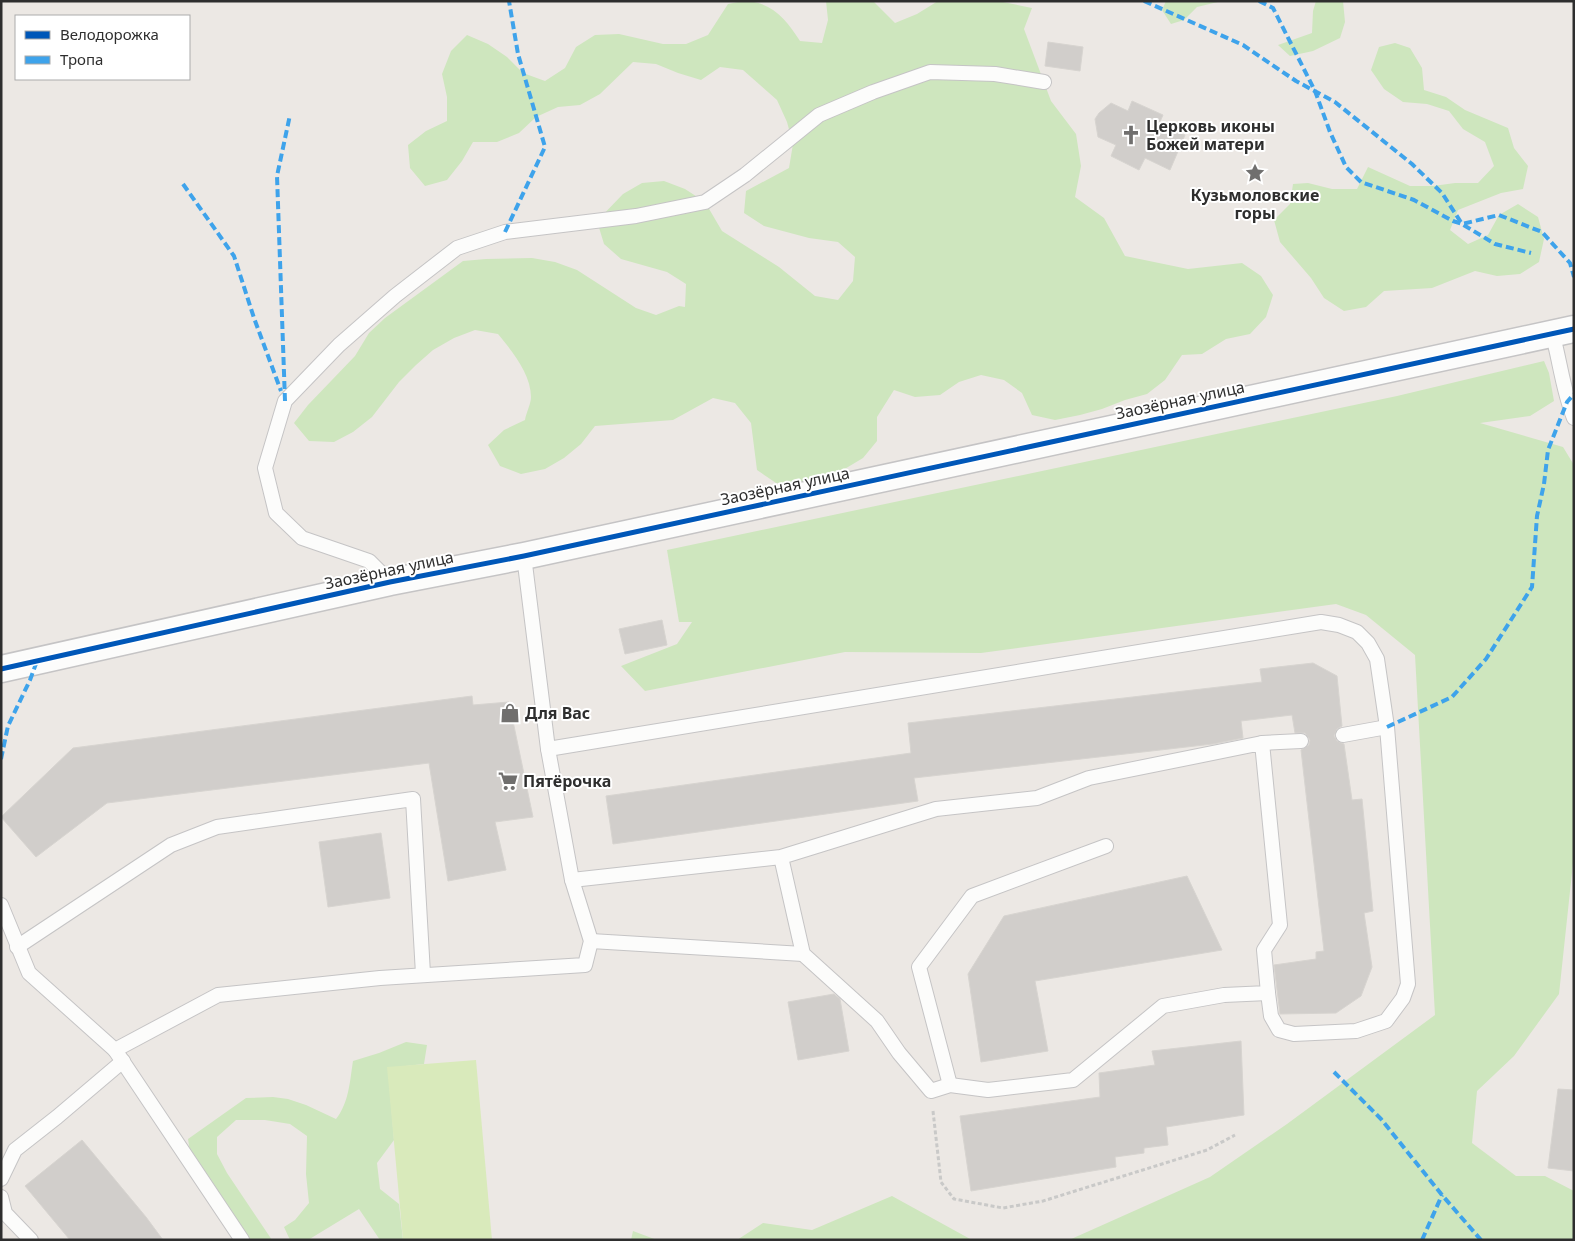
<svg xmlns="http://www.w3.org/2000/svg" width="1575" height="1241" viewBox="0 0 1575 1241" font-family="'Noto Sans',sans-serif">
  <rect width="100%" height="100%" fill="#ece8e4"/>
  <g fill="#cee6be">
    <path d="M 743,1 C 771,1 786,19 800,41 L 822,43 L 828,20 L 826,1 L 873,1 L 895,23 L 917,14 L 938,1 L 998,1 L 1032,8 L 1024,29 L 1051,101 L 1076,134 L 1081,166 L 1075,197 L 1104,218 L 1125,256 L 1188,269 L 1242,263 L 1261,276 L 1273,295 L 1266,317 L 1250,334 L 1226,339 L 1202,354 L 1182,355 L 1165,380 L 1147,394 L 1125,400 L 1102,409 L 1080,415 L 1055,420 L 1032,415 L 1022,393 L 1004,380 L 981,375 L 959,382 L 940,395 L 915,397 L 894,390 L 877,417 L 877,441 L 863,458 L 843,470 L 798,483 L 776,483 L 757,470 L 751,423 L 735,403 L 713,398 L 673,420 L 595,426 L 581,444 L 564,458 L 545,469 L 521,474 L 500,466 L 488,445 L 504,430 L 525,420 C 526,413 531,404 531,397 C 531,374 512,351 498,334 L 475,330 L 454,338 L 433,350 L 416,365 L 399,382 L 372,417 L 353,432 L 334,442 L 309,441 L 294,423 L 308,405 L 355,356 L 369,333 L 385,318 L 463,261 L 486,259 L 532,258 L 555,262 L 577,270 L 636,308 L 656,315 L 679,306 L 685,307 L 686,284 L 667,272 L 621,259 L 604,244 L 597,221 L 623,194 L 642,183 L 664,181 L 685,189 L 705,202 L 722,231 L 779,267 L 815,296 L 838,300 L 853,281 L 855,257 L 838,242 L 809,238 L 764,226 L 744,213 L 746,191 L 789,168 L 793,144 L 787,122 L 777,100 L 743,70 L 720,67 L 701,80 L 678,73 L 656,64 L 633,62 L 600,94 L 580,105 L 558,107 L 536,117 L 519,133 L 497,142 L 473,142 L 462,161 L 447,180 L 425,186 L 410,168 L 408,145 L 426,131 L 447,121 L 447,97 L 442,74 L 451,51 L 467,35 L 488,44 L 507,57 L 523,73 L 545,81 L 565,68 L 576,47 L 595,35 L 619,34 L 663,44 L 686,44 L 708,35 L 728,4 Z"/>
    <path d="M 1166,1 L 1222,1 L 1197,7 L 1184,20 L 1171,24 L 1162,10 Z"/>
    <path d="M 1316,1 L 1343,1 L 1345,22 L 1340,38 L 1313,51 L 1290,56 L 1278,45 L 1312,33 L 1313,11 Z"/>
    <path d="M 1395,43 L 1410,48 L 1422,68 L 1424,90 L 1446,97 L 1465,110 L 1508,128 L 1514,148 L 1528,166 L 1523,189 L 1501,193 L 1458,210 L 1450,230 L 1468,244 L 1488,235 L 1499,215 L 1518,204 L 1538,217 L 1544,239 L 1539,262 L 1520,274 L 1497,276 L 1475,271 L 1432,288 L 1384,291 L 1366,307 L 1344,311 L 1324,298 L 1311,278 L 1280,242 L 1274,220 L 1290,204 L 1293,184 L 1308,183 L 1332,189 L 1357,189 L 1368,167 L 1410,186 L 1433,186 L 1455,183 L 1478,183 L 1494,166 L 1485,142 L 1463,129 L 1449,111 L 1427,104 L 1403,102 L 1384,89 L 1371,70 L 1379,47 Z"/>
    <path d="M 1544,361 L 1549,373 L 1554,401 L 1530,416 L 1480,423 L 1563,447 L 1574,465 L 1574,854 L 1559,994 L 1514,1056 L 1477,1091 L 1472,1143 L 1516,1176 L 1545,1176 L 1574,1191 L 1574,1240 L 1069,1240 L 1210,1177 L 1287,1124 L 1435,1015 L 1415,655 L 1366,615 L 1336,604 L 981,653 L 845,652 L 645,691 L 621,666 L 677,644 L 692,622 L 679,622 L 667,550 L 1397,396 Z"/>
    <path d="M 406,1042 L 427,1045 L 424,1064 L 388,1068 L 394,1140 L 377,1163 L 380,1189 L 399,1204 L 403,1240 L 380,1240 L 359,1209 L 308,1240 L 290,1240 L 284,1227 L 295,1220 L 309,1203 L 306,1174 L 307,1136 L 290,1124 L 265,1120 L 236,1120 L 217,1137 L 217,1154 L 227,1173 L 272,1240 L 251,1240 L 190,1152 L 188,1139 L 246,1098 L 273,1097 L 288,1099 L 306,1105 L 336,1119 C 349,1103 350,1080 353,1061 L 379,1053 Z"/>
    <path d="M 892,1196 L 972,1240 L 737,1240 L 763,1223 L 812,1230 Z"/>
    <path d="M 633,1231 L 657,1240 L 631,1240 Z"/>
  </g>
  <path fill="#d9eabb" d="M 476,1060 L 492,1240 L 403,1240 L 387,1067 Z"/>
  <g fill="#d1cecb" stroke="#d7d4d0">
    <path d="M 1048,42 L 1083,47 L 1080,71 L 1045,66 Z"/>
    <path d="M 1132,101 L 1163,115 L 1159,124 L 1185,135 L 1170,170 L 1145,158 L 1139,170 L 1111,156 L 1116,145 L 1098,137 L 1095,119 L 1099,113 L 1111,103 L 1128,111 Z"/>
    <path d="M 662,620 L 667,645 L 625,654 L 619,629 Z"/>
    <path d="M 1313,663 L 1337,676 L 1342,726 L 1337,729 L 1334,736 L 1337,741 L 1344,744 L 1352,800 L 1362,799 L 1373,911 L 1364,913 L 1372,967 L 1361,996 L 1336,1013 L 1280,1014 L 1274,965 L 1316,959 L 1316,952 L 1324,951 L 1301,750 L 1309,745 L 1310,740 L 1305,733 L 1295,733 L 1292,715 L 1241,721 L 1243,738 L 1213,744 L 914,778 L 918,801 L 613,844 L 606,796 L 911,753 L 908,723 L 1262,682 L 1260,669 Z"/>
    <path d="M 472,696 L 473,705 L 509,702 L 533,817 L 495,822 L 506,870 L 448,881 L 429,763 L 107,803 L 36,857 L 1,817 L 73,748 Z"/>
    <path d="M 381,833 L 390,898 L 328,907 L 319,842 Z"/>
    <path d="M 1187,876 L 1222,950 L 1035,981 L 1048,1051 L 981,1062 L 968,974 L 1004,916 Z"/>
    <path d="M 834,994 L 840,999 L 849,1051 L 798,1060 L 788,1002 Z"/>
    <path d="M 1241,1041 L 1244,1115 L 1166,1127 L 1168,1145 L 1144,1148 L 1144,1153 L 1115,1157 L 1116,1167 L 971,1191 L 960,1116 L 1100,1097 L 1099,1073 L 1155,1065 L 1152,1051 Z"/>
    <path d="M 1558,1089 L 1574,1090 L 1574,1171 L 1548,1168 Z"/>
    <path d="M 82,1140 L 146,1217 L 163,1240 L 70,1240 L 25,1186 Z"/>
  </g>
  <g fill="none" stroke-linecap="round" stroke-linejoin="round">
    <defs>
      <g id="lane">
        <path d="M 1552,332 C 1560,361 1563,391 1574,418"/>
        <path d="M 390,582 L 369,561 L 302,538 L 276,513 L 265,468 L 285,401 L 339,345 L 395,296 L 457,248 L 505,232 L 636,216 L 705,202 L 745,175 L 819,115 L 873,92 L 930,72 L 995,74 L 1044,82"/>
        <path d="M 1343,735 L 1387,727"/>
        <path d="M 1262,743 L 1301,741"/>
        <path d="M 548,749 L 1321,622 L 1339,625 L 1357,632 L 1368,643 L 1377,659 L 1387,727 L 1408,984 L 1403,998 L 1386,1021 L 1356,1031 L 1294,1034 L 1279,1030 L 1271,1016 L 1268,993"/>
        <path d="M 572,880 L 781,857 L 936,809 L 1037,798 L 1089,778 L 1262,743 L 1280,925 L 1264,950 L 1268,993 L 1224,995 L 1163,1006 L 1073,1080 L 988,1090 L 950,1085 L 931,1091 L 899,1053 L 877,1021 L 803,954 L 781,857"/>
        <path d="M 1,905 L 29,973 L 115,1050 L 218,995 L 380,978 L 585,965 L 591,941 L 572,880 L 548,749 L 524,556"/>
        <path d="M 591,941 L 803,954"/>
        <path d="M 17,947 L 171,845 L 217,827 L 413,799 L 423,974"/>
        <path d="M 115,1050 L 242,1240"/>
        <path d="M 950,1085 L 919,967 L 972,896 L 1106,846"/>
        <path d="M 1,1179 L 15,1150 L 57,1117 L 123,1061"/>
        <path d="M 1,1197 L 5,1213 L 31,1240"/>
      </g>
      <path id="street" d="M 1,669 L 390,582 L 524,556 L 1574,329"/>
    </defs>
    <use href="#lane" stroke="#c5c4c5" stroke-width="16"/>
    <use href="#street" stroke="#c5c4c5" stroke-width="29"/>
    <path stroke="#c9c9c8" stroke-width="3" stroke-dasharray="4 2.5" stroke-linecap="butt" d="M 933,1111 L 941,1182 L 954,1199 L 1003,1208 L 1043,1201 L 1207,1150 L 1235,1135"/>
    <use href="#lane" stroke="#fcfcfb" stroke-width="14"/>
    <use href="#street" stroke="#fcfcfb" stroke-width="26"/>
    <g stroke="#3ea3eb" stroke-width="4" stroke-dasharray="8 4" stroke-linecap="butt">
      <path d="M 1144,1 L 1243,45 L 1296,81 L 1335,102 L 1412,164 L 1442,193 L 1462,224 L 1495,244 L 1531,253"/>
      <path d="M 1259,1 L 1273,8 L 1315,91 L 1330,132 L 1346,167 L 1361,182 L 1414,200 L 1453,221 L 1462,224 L 1499,215 L 1542,232 L 1570,263 L 1574,277"/>
      <path d="M 183,184 L 234,256 L 254,318 L 281,391"/>
      <path d="M 505,232 L 545,147 L 518,54 L 509,1"/>
      <path d="M 285,401 L 277,176 L 290,115"/>
      <path d="M 1387,727 L 1452,697 L 1486,659 L 1532,587 L 1537,516 L 1544,484 L 1548,450 L 1567,402 L 1574,394"/>
      <path d="M 1,759 L 8,726 L 30,680 L 37,661"/>
      <path d="M 1334,1072 L 1381,1119 L 1442,1195 L 1481,1240"/>
      <path d="M 1422,1240 L 1442,1195"/>
    </g>
    <defs>
      <path id="cycleway" d="M 1,669 L 390,582 L 524,556 L 1574,329"/>
    </defs>
    <use href="#cycleway" stroke="#fff" stroke-width="8"/>
    <use href="#cycleway" stroke="#0057b8" stroke-width="5"/>
  </g>
  <defs>
    <symbol id="church-bare" viewBox="-9 -9 18 18"><path d="M-1.2-6h2.4v3.5h3.3v2.4h-3.3V6h-2.4V-.1h-3.3v-2.4h3.3Z" fill="#706f6e" stroke="#fff" stroke-width="2.5" paint-order="stroke"/></symbol>
    <symbol id="sight-bare" viewBox="-9 -9 18 18"><path d="M0-6L1.8-2.2L6-1.7L2.9 1.2L3.7 5.4L0 3.3L-3.7 5.4L-2.9 1.2L-6-1.7L-1.8-2.2Z" fill="#706f6e" stroke="#fff" stroke-width="2.5" paint-order="stroke"/></symbol>
    <symbol id="shop-bare" viewBox="-9 -9 18 18"><path d="M-5-2.5h2.3a2.7 3.5 0 0 1 5.4 0H5L5.5 6h-11ZM-1.5-2.5h3a1.5 2.3 0 0 0-3 0Z" fill="#706f6e" stroke="#fff" stroke-width="2.5" paint-order="stroke"/></symbol>
    <symbol id="supermarket-bare" viewBox="-9 -9 18 18"><path d="M-6-5.5h2.5l.6 2H6L4.5 2H-2.5L-4.4-4H-6ZM-1.5 3.2a1.3 1.3 0 1 0 .1 0ZM3 3.2a1.3 1.3 0 1 0 .1 0Z" fill="#706f6e" stroke="#fff" stroke-width="2.5" paint-order="stroke"/></symbol>
  </defs>
  <g fill-rule="evenodd">
    <use href="#church-bare" x="1117" y="121" width="28" height="28"/>
    <use href="#sight-bare" x="1241" y="159" width="28" height="28"/>
    <use href="#shop-bare" x="496" y="699" width="28" height="28"/>
    <use href="#supermarket-bare" x="494" y="767" width="28" height="28"/>
  </g>
  <g text-anchor="middle" stroke-width="4" stroke-linejoin="round" paint-order="stroke">
    <g font-size="16" font-weight="bold" fill="#2e2e2e" stroke="#fff" text-anchor="start">
      <text x="1146" y="132">Церковь иконы<tspan x="1146" dy="18">Божей матери</tspan></text>
      <text x="1255" y="201" text-anchor="middle">Кузьмоловские<tspan x="1255" dy="18">горы</tspan></text>
      <text x="525" y="719">Для Вас</text>
      <text x="523" y="787">Пятёрочка</text>
    </g>
    <g font-size="16" fill="#2e2e2e" stroke="#fff">
      <text transform="translate(1180 400) rotate(-12)" y="6">Заозёрная улица</text>
      <text transform="translate(785 486) rotate(-12)" y="6">Заозёрная улица</text>
      <text transform="translate(389 570) rotate(-12)" y="6">Заозёрная улица</text>
    </g>
  </g>
  <rect width="1575" height="1241" fill="none" stroke="#2e2e2e" stroke-width="5"/>
  <rect x="15" y="15" width="175" height="65" fill="#ffffff" stroke="#ababab"/>
  <rect x="25" y="31" width="25" height="8" fill="#0057b8" stroke="#ababab"/>
  <text x="60" y="40" font-size="15" fill="#2e2e2e">Велодорожка</text>
  <rect x="25" y="56" width="25" height="8" fill="#3ea3eb" stroke="#ababab"/>
  <text x="60" y="65" font-size="15" fill="#2e2e2e">Тропа</text>
</svg>
